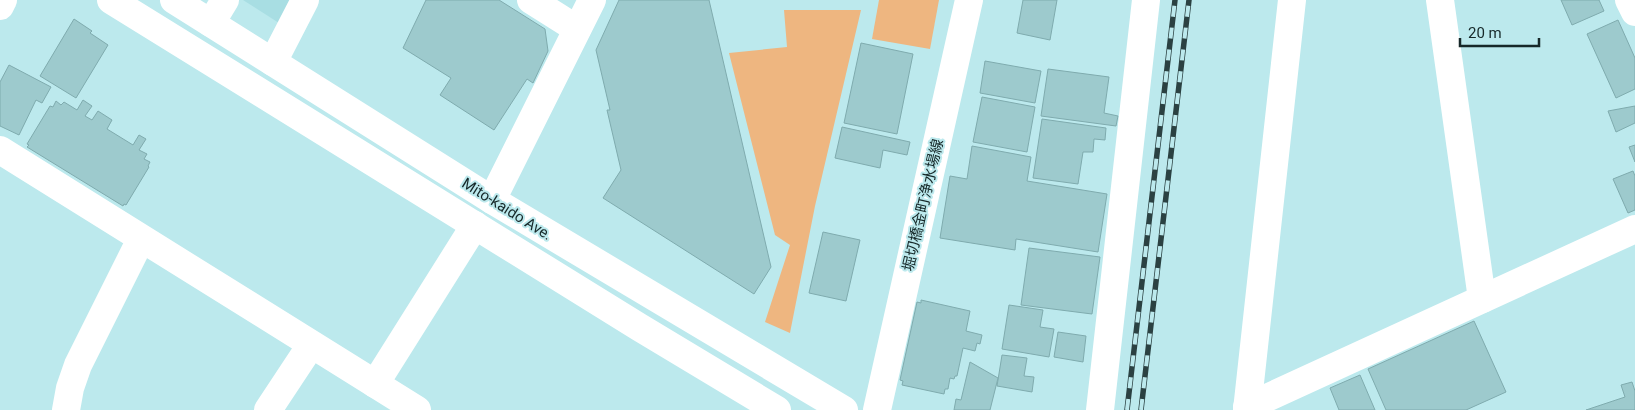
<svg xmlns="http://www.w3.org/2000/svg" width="1635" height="410" viewBox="0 0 1635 410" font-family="Roboto,'Noto Sans JP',sans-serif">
  <rect width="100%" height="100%" fill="#bce9ed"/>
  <path fill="#a8dee3" d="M 243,0 L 291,0 L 279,23 Z"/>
  <g fill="#eeb680">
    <path d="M 879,0 L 939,0 L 930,49 L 872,39 Z"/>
    <path d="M 784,10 L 861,10 L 815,206 L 790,333 L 765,322 L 790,245 L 775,235 L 729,53 L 787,47 Z"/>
  </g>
  <g fill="#9dcacd" stroke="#7fabae">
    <path d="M 426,0 L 499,0 L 545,29 L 548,51 L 533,83 L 527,79 L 494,130 L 440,95 L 451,78 L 403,48 Z"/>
    <path d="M 619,0 L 709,0 L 771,267 L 754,294 L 603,198 L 621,170 L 607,110 L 610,110 L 596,50 Z"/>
    <path d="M 1023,0 L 1057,0 L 1050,40 L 1017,33 Z"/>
    <path d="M 1561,0 L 1599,0 L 1604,11 L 1572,25 Z"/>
    <path d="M 74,19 L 92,31 L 90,33 L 108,45 L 76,98 L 40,76 Z"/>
    <path d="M 1618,20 L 1635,58 L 1635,89 L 1616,98 L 1587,34 Z"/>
    <path d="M 861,43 L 913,54 L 897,134 L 844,123 Z"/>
    <path d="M 985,61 L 1041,71 L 1035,103 L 980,93 Z"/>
    <path d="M 9,65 L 51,87 L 42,103 L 36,100 L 19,135 L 0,126 L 0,82 Z"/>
    <path d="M 1048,69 L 1109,77 L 1104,113 L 1118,116 L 1116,126 L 1041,116 Z"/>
    <path d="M 982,97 L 1035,107 L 1027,152 L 973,142 Z"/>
    <path d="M 83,100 L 92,106 L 85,116 L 92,120 L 98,111 L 112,120 L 107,129 L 133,145 L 139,135 L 146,139 L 139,150 L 147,154 L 144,159 L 150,162 L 148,166 L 149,167 L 126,205 L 124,204 L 123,206 L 27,147 L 29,145 L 27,144 L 50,106 L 53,107 L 56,101 L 61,105 L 64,102 L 77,110 Z"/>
    <path d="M 1635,106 L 1635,123 L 1616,132 L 1608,111 Z"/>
    <path d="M 1042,119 L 1106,128 L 1105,140 L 1094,139 L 1093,152 L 1083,152 L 1078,184 L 1033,178 Z"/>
    <path d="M 842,127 L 910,142 L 907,155 L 883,150 L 880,168 L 835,158 Z"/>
    <path d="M 1635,145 L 1635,162 L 1629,147 Z"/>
    <path d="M 972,146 L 1031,157 L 1027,181 L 1107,194 L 1098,252 L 1016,239 L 1015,250 L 940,238 L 950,176 L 967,179 Z"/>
    <path d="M 1633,171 L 1635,176 L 1635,210 L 1628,213 L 1613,179 Z"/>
    <path d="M 823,232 L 860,240 L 846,301 L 809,293 Z"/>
    <path d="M 1029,248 L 1100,257 L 1092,314 L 1021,305 Z"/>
    <path d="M 921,300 L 970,311 L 966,331 L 982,335 L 980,344 L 977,343 L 975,351 L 963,348 L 957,376 L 955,376 L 954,379 L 950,378 L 948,389 L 945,389 L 944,394 L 902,385 L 903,381 L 900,380 L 917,302 L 921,303 Z"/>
    <path d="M 1009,305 L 1043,310 L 1040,327 L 1054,329 L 1049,357 L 1002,349 Z"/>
    <path d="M 1474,321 L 1506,392 L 1466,410 L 1386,410 L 1368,369 Z"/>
    <path d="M 1058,332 L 1086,336 L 1083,362 L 1054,357 Z"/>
    <path d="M 1002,355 L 1027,358 L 1024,376 L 1034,377 L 1032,392 L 997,386 Z"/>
    <path d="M 970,362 L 998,378 L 990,410 L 954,410 L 956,399 L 961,400 Z"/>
    <path d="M 1360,375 L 1375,410 L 1339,410 L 1330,388 Z"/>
    <path d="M 1632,382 L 1635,391 L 1635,410 L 1586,410 L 1625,397 L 1621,385 Z"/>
  </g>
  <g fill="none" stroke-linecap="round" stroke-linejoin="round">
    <g stroke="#fff" stroke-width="28">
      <path d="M 531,0 L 577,29"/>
      <path d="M 1440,0 L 1482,299"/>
      <path d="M 1629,0 L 1635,12"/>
      <path d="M 0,6 L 3,0"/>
      <path d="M 211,23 L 225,0"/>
      <path d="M 273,62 L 305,0"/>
      <path d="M 0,150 L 417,410"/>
      <path d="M 492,200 L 592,0"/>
      <path d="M 375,384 L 475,225"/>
      <path d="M 1247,407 L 1635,229"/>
      <path d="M 66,410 L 70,388 L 78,365 L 141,239"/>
      <path d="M 268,410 L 311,345"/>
      <path d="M 877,410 L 969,0"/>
      <path d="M 1100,410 L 1146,0"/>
      <path d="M 1247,410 L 1292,0"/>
    </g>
    <g stroke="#fff" stroke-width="28">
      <path d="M 111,0 L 639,327 L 777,410"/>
      <path d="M 174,0 L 492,200 L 844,410"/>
    </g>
    <defs>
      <g id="rail">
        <path d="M 1127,410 L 1175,0"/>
        <path d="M 1141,410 L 1189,0"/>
      </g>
    </defs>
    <use href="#rail" stroke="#2b4142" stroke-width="5.5"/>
    <use href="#rail" stroke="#bce9ed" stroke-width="4" stroke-dasharray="11" stroke-linecap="butt"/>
  </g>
  <g text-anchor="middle" stroke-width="4" stroke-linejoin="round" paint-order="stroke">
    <g font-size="15" fill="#162829" stroke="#bce9ed">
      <text transform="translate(923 205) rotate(-77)" y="5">堀切橋金町浄水場線</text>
      <text transform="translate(507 209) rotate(32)" y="5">Mito-kaido Ave.</text>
    </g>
  </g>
  <path d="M1460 38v8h79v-8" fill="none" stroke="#162829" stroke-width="2.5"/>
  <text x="1468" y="38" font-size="15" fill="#162829" stroke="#bce9ed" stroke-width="4" paint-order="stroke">20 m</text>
</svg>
